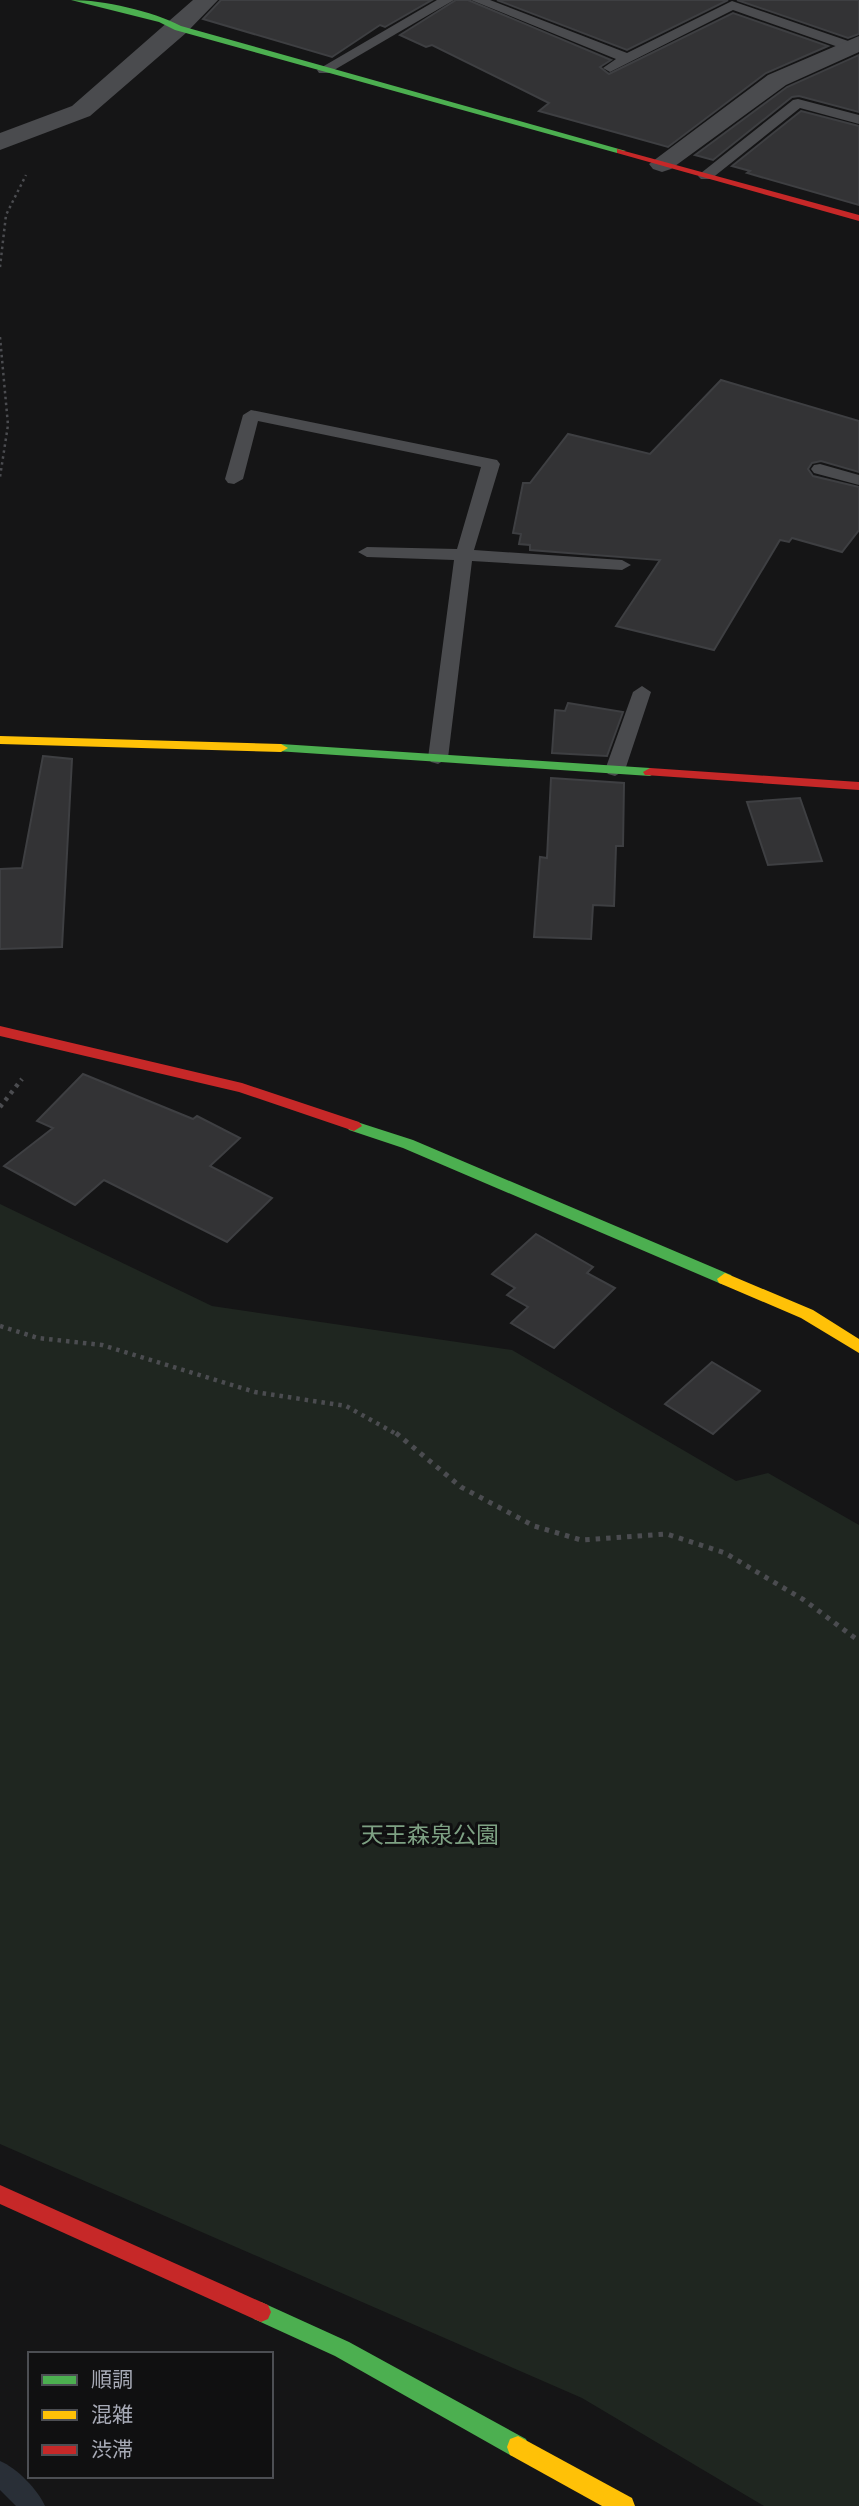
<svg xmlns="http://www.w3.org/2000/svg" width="859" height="2506" viewBox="0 0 859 2506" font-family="'Fira Sans','Noto Sans JP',sans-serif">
  <rect width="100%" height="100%" fill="#151516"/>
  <path fill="#1f2620" d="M 0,1204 L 212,1306 L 512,1350 L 736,1481 L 768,1473 L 859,1525 L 859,2506 L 764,2506 L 582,2398 L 0,2144 Z"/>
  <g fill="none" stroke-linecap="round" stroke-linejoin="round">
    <path fill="#292f37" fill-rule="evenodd" d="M 0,2461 C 17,2468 38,2490 45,2506 L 16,2506 L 0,2490 Z"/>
  </g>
  <g fill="#333335" stroke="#3e3f42" stroke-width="2">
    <path d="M 221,0 L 432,0 L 385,27 L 380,25 L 332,57 L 203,19 Z"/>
    <path d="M 456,0 L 468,0 L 611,60 L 600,67 L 609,74 L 733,13 L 828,46 L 766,73 L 668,147 L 539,111 L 549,103 L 432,45 L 426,47 L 400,35 Z"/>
    <path d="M 497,0 L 728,0 L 627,50 Z"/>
    <path d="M 737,0 L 859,0 L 859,34 L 848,38 Z"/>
    <path d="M 859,55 L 859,112 L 799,96 L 792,97 L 713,160 L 695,155 L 787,87 Z"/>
    <path d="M 801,111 L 859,126 L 859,205 L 747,173 L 750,171 L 732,166 Z"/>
    <path d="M 721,380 L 859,421 L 859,472 L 821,461 L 812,463 L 808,469 L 813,476 L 859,487 L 859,530 L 842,552 L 792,538 L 789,542 L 780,540 L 714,650 L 616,626 L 660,560 L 530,550 L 530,545 L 519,544 L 521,534 L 513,533 L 523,483 L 530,483 L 568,434 L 650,454 Z"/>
    <path d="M 568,703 L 623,712 L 607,756 L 552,753 L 555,710 L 565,711 Z"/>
    <path d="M 43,756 L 72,759 L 62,947 L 0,949 L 0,869 L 22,868 Z"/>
    <path d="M 551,778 L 624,783 L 623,846 L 616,846 L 614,906 L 593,905 L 591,939 L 534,937 L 540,857 L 547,858 Z"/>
    <path d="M 800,798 L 822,861 L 768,865 L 747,802 Z"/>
    <path d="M 83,1074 L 193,1119 L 197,1116 L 240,1138 L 210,1166 L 272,1198 L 227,1242 L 104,1180 L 75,1205 L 4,1166 L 53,1128 L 37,1121 Z"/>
    <path d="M 536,1234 L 593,1267 L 587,1273 L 615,1288 L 554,1348 L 511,1323 L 528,1307 L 507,1295 L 515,1288 L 492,1274 Z"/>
    <path d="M 712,1362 L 760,1391 L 713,1434 L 665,1404 Z"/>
  </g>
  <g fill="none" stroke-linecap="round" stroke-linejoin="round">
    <g stroke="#4b4c50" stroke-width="2.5" stroke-dasharray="2.5 3.5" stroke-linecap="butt">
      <path d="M 0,267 L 6,215 L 26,175"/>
      <path d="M 0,337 L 8,425 L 0,477"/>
    </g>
    <g stroke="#4b4c50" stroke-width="4.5" stroke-dasharray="3.5 5" stroke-linecap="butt">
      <path d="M 0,1107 L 22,1079"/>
      <path d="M 0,1326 L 38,1338 L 102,1345 L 255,1392 L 346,1406 L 398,1435"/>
    </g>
    <path stroke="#4b4c50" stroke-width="5" stroke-dasharray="4.5 6" stroke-linecap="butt" d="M 396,1433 L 461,1487 L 534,1526 L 581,1540 L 667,1534 L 725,1553 L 804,1600 L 859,1641"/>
    <g fill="#4a4b4e" fill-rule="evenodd">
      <path d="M 437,0 L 454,0 L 329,73 L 319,73 L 317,70 Z"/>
      <path d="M 471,0 L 490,0 L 627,53 L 732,1 L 854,43 L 856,46 L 854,49 L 844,49 L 733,10 L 610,72 L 603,68 L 616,59 Z"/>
      <path d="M 798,99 L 859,115 L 859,124 L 800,108 L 711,179 L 701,179 L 698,176 L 701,173 L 793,100 Z"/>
      <path d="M 251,410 L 497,460 L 500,464 L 474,550 L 622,560 L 631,565 L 622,570 L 472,561 L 448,758 L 438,764 L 431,762 L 428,758 L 454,560 L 367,557 L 358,552 L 367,547 L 457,549 L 481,467 L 258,421 L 243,479 L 234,484 L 228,483 L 225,479 L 243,415 Z"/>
      <path d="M 820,464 L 859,475 L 859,485 L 814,473 L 811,469 L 814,465 Z"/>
      <path d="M 642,686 L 651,692 L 625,770 L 615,776 L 608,774 L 605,770 L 633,692 Z"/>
    </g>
    <g fill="#4a4b4e" fill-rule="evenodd">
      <path d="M 193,0 L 218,0 L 186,33 L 90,116 L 0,150 L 0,133 L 72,106 Z"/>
      <path d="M 859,36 L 859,52 L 786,85 L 671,169 L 662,172 L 653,169 L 649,164 L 768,75 Z"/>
    </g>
    <g fill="#4caf50" fill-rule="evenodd">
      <path d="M 71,0 C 104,0 152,11 181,26 L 626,151 L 617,153 L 175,30 L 159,22 Z"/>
      <path d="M 281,744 L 650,768 L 657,772 L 650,776 L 276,751 L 276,745 Z"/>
      <path d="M 354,1121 L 413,1140 L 731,1275 L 733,1279 L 725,1285 L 719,1283 L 403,1148 L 349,1130 L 346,1126 L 349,1122 Z"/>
      <path d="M 261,2302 L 349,2342 L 526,2439 L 529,2447 L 526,2455 L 518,2458 L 510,2455 L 335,2356 L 254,2319 L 251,2312 L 254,2305 Z"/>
    </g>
    <g fill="#ffc107" fill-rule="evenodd">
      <path d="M 0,736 L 281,744 L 288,748 L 281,752 L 0,744 Z"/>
      <path d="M 725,1273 L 813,1310 L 859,1339 L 859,1353 L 801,1318 L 719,1283 L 717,1279 Z"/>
      <path d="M 518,2436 L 632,2498 L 635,2506 L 602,2506 L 510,2455 L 507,2447 L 510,2439 Z"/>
    </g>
    <g fill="#c62828" fill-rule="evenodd">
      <path d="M 617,149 L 859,215 L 859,221 L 617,153 Z"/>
      <path d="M 650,768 L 859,782 L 859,790 L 645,775 L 643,772 Z"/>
      <path d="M 0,1026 L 242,1083 L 359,1122 L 362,1126 L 354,1131 L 239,1092 L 0,1036 Z"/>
      <path d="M 0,2185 L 268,2305 L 271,2312 L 268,2319 L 261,2322 L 254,2319 L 0,2204 Z"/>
    </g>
  </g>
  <g text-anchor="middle" stroke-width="6" stroke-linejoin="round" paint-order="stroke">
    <g font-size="23" fill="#7ea184" stroke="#101011">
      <text x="430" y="1843">天王森泉公園</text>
    </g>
  </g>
  <rect x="28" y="2352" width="245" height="126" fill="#101011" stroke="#4c4e53" stroke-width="2"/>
  <rect x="42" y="2375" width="35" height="10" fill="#4caf50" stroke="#4c4e53" stroke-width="2"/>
  <text x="91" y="2387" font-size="21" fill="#a7aab6">順調</text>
  <rect x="42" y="2410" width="35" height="10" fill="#ffc107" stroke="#4c4e53" stroke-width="2"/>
  <text x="91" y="2422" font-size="21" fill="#a7aab6">混雑</text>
  <rect x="42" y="2445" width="35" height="10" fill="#c62828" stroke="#4c4e53" stroke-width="2"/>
  <text x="91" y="2457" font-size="21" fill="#a7aab6">渋滞</text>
</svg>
